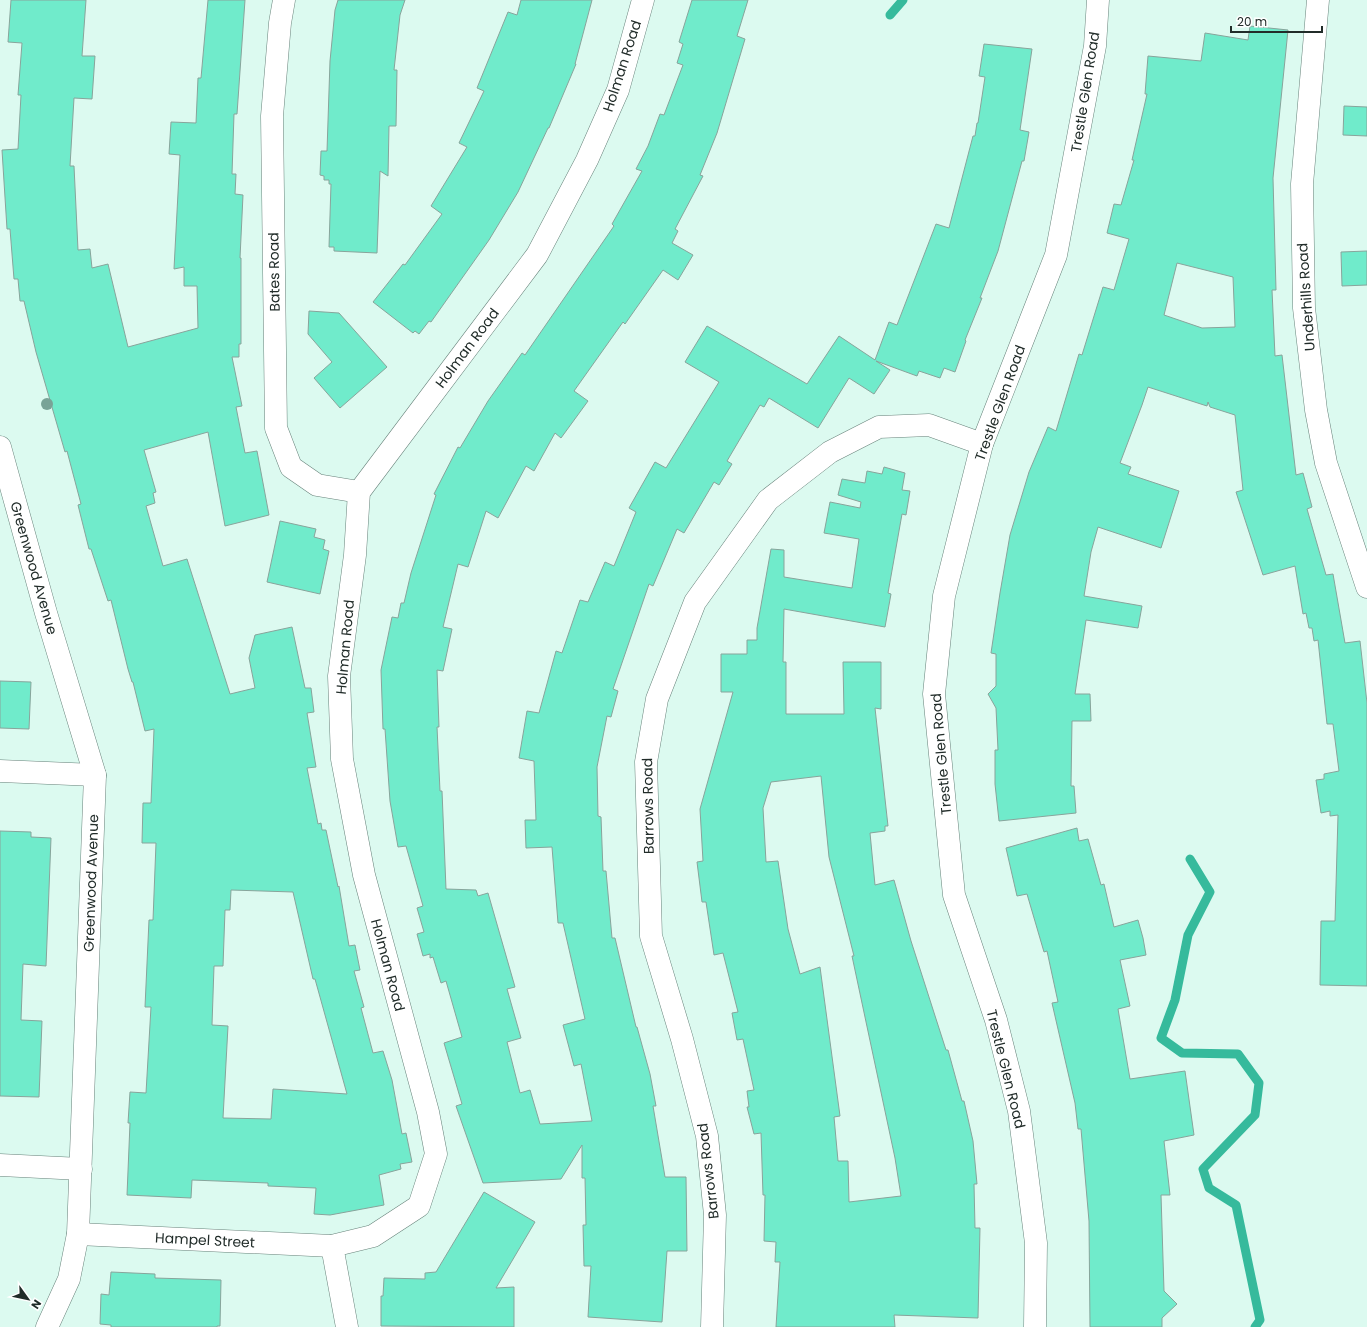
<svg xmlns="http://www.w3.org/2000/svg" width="1367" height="1327" viewBox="0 0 1367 1327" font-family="Poppins,sans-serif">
  <rect width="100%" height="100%" fill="#dcfaf0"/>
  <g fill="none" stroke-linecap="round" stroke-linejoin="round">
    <g stroke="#36ba9c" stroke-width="9">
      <path d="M 890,15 L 903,0"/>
      <path d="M 1190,859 L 1210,892 L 1188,935 L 1175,1000 L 1161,1038 L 1182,1053 L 1238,1054 L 1259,1083 L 1255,1115 L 1203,1169 L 1209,1188 L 1236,1205 L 1260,1320 L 1255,1327"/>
    </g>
  </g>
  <g fill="#70ebcb" stroke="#88a49b" fill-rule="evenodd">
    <path d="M 11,0 L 86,0 L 82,56 L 95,56 L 92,99 L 74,98 L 70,166 L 74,166 L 78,250 L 90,249 L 92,268 L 108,264 L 128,347 L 198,328 L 197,286 L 184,286 L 184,267 L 174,269 L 180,155 L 169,154 L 171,122 L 196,123 L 198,78 L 201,78 L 208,0 L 245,0 L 237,114 L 234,114 L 232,174 L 236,174 L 235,194 L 243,195 L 240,258 L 241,258 L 241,344 L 239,344 L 239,357 L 232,357 L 242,406 L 236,407 L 245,453 L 257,451 L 269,515 L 225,526 L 208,432 L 144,450 L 156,492 L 153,493 L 155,503 L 146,506 L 163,566 L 187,559 L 230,694 L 255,688 L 249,658 L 255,635 L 292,627 L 305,688 L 311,688 L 314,712 L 307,713 L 316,767 L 307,768 L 318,824 L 321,823 L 322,830 L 326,830 L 338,887 L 339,886 L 349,946 L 355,945 L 360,970 L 354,971 L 364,1007 L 361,1008 L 373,1053 L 383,1051 L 392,1080 L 402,1134 L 406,1133 L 412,1162 L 400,1164 L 401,1169 L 379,1175 L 384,1205 L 330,1215 L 314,1214 L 316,1188 L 268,1186 L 268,1183 L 192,1180 L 191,1198 L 127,1195 L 130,1123 L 128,1123 L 130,1092 L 146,1093 L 151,1007 L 145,1007 L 149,920 L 153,920 L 156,843 L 142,843 L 143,803 L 151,803 L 154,729 L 145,731 L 133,682 L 132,682 L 128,669 L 111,600 L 108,601 L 91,549 L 89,549 L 78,505 L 81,504 L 67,451 L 65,452 L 36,352 L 24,301 L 20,301 L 18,279 L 14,279 L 10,229 L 7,229 L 2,150 L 18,149 L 21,95 L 18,95 L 22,43 L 8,42 ZM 231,890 L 293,892 L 313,979 L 315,979 L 347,1094 L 273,1089 L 271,1119 L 223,1118 L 228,1026 L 212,1025 L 214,966 L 223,966 L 225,910 L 230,910 Z"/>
    <path d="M 338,0 L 405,0 L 400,15 L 394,70 L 397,70 L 396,126 L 389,126 L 388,176 L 380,171 L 377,253 L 334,251 L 334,247 L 329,247 L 331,184 L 329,184 L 329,180 L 324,180 L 324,176 L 320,175 L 321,151 L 327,151 L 330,61 L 335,10 Z"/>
    <path d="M 521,0 L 592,0 L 575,64 L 576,64 L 549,128 L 548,128 L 518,192 L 489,240 L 431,322 L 429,321 L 419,334 L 415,331 L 413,333 L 373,302 L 403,264 L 405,265 L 442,214 L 431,206 L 467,147 L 459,143 L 484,91 L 477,88 L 508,12 L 517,15 Z"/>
    <path d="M 692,0 L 748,0 L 737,36 L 745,39 L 717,133 L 700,175 L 703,176 L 675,229 L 678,231 L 672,243 L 693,255 L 678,280 L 663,270 L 625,324 L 623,322 L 574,391 L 588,401 L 561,438 L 555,433 L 534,471 L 526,466 L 498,518 L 486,511 L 468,567 L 458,564 L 443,627 L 452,629 L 443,671 L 437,670 L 439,727 L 437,727 L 440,791 L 442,791 L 446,889 L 476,890 L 478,896 L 488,893 L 515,987 L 507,989 L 521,1038 L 507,1042 L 520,1093 L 530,1090 L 540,1124 L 592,1121 L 581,1064 L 574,1066 L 563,1025 L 585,1019 L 563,923 L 558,923 L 552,847 L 526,848 L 525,820 L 536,820 L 534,761 L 519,758 L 527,711 L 539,713 L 556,651 L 562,653 L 580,600 L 588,602 L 605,562 L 614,566 L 636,512 L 629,508 L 655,462 L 666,468 L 719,382 L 685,362 L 707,326 L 807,384 L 839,336 L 875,360 L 889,322 L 897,325 L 936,224 L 949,228 L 973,136 L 975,136 L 977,123 L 978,123 L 985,77 L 979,76 L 984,44 L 1032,49 L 1020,130 L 1029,132 L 1024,161 L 1022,161 L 998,251 L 980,298 L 982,298 L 965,340 L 966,341 L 955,372 L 944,368 L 940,378 L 919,371 L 917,376 L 876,361 L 890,370 L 874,394 L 849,378 L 818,428 L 769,398 L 764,407 L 760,405 L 727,461 L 732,464 L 719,485 L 714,482 L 684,533 L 677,529 L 653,586 L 649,584 L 613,689 L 618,691 L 611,717 L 607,716 L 597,767 L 598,816 L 601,817 L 603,871 L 606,871 L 612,938 L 615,938 L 636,1027 L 637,1027 L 650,1074 L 656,1106 L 653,1106 L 665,1177 L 686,1177 L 687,1251 L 667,1251 L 662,1322 L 588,1317 L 591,1266 L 584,1266 L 583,1225 L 586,1225 L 585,1178 L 582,1178 L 582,1145 L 561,1179 L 483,1183 L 456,1106 L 462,1104 L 444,1043 L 462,1037 L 446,981 L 441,983 L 433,957 L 430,958 L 430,954 L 423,956 L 417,934 L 424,932 L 417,908 L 423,906 L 406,846 L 398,847 L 390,801 L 385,729 L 383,729 L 381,670 L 392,617 L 398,618 L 401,603 L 404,603 L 411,573 L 436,495 L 434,494 L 458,447 L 460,448 L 488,401 L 522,353 L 525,355 L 614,226 L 612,224 L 642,171 L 636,169 L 648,146 L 660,114 L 664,115 L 683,65 L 677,63 L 683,44 L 679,42 Z"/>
    <path d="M 1250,26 L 1288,30 L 1273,178 L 1276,290 L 1272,290 L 1275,356 L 1282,355 L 1296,475 L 1303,473 L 1312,507 L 1307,509 L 1326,575 L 1333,574 L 1345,643 L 1360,641 L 1367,703 L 1367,986 L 1320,985 L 1321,921 L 1335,921 L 1338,815 L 1330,816 L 1330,811 L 1321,813 L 1316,780 L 1324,779 L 1324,774 L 1339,771 L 1333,724 L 1327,724 L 1318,640 L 1314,641 L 1312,628 L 1309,628 L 1306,613 L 1303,614 L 1295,566 L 1263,575 L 1236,492 L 1243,490 L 1235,415 L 1210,407 L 1208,402 L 1207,406 L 1148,387 L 1142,405 L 1120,463 L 1131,467 L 1128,474 L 1179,491 L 1161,548 L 1098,527 L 1091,552 L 1084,596 L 1142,606 L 1138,628 L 1086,620 L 1075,694 L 1090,694 L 1091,721 L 1072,721 L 1071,786 L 1074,786 L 1076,813 L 999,821 L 995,784 L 995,750 L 998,750 L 996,708 L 988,694 L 996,686 L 996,654 L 991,653 L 1000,593 L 1010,535 L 1029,472 L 1048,427 L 1056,431 L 1079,354 L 1082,355 L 1103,287 L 1114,290 L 1129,239 L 1107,233 L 1114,204 L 1121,205 L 1134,160 L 1132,160 L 1147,94 L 1145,94 L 1148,56 L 1201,61 L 1205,33 L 1248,40 ZM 1177,263 L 1233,277 L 1235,327 L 1202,328 L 1164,315 Z"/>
    <path d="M 1344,106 L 1367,107 L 1367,136 L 1343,135 Z"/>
    <path d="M 1367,251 L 1367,285 L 1342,286 L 1341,252 Z"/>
    <path d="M 309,311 L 339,313 L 387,367 L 340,408 L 314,378 L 332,362 L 308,334 Z"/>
    <path d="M 884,467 L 905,473 L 902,490 L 910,491 L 906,515 L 902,514 L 888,593 L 891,594 L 885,627 L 784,609 L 783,662 L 786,662 L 786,714 L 844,714 L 843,662 L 881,662 L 881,709 L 875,708 L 888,826 L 885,826 L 885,831 L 870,833 L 875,885 L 894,880 L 911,941 L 946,1050 L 948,1050 L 962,1101 L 964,1101 L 973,1141 L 977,1184 L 974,1184 L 975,1228 L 980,1228 L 978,1318 L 894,1315 L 895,1327 L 776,1327 L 780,1262 L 775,1262 L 776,1242 L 764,1241 L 765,1195 L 763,1195 L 761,1133 L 754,1134 L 747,1107 L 749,1107 L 747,1091 L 754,1090 L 743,1039 L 737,1040 L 732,1013 L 738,1012 L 723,953 L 714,955 L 706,902 L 702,902 L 697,862 L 703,861 L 700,809 L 733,692 L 721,692 L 721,654 L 747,654 L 747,640 L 757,640 L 757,628 L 771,549 L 784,550 L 784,577 L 852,588 L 859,539 L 824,533 L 830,502 L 860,508 L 861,502 L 838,495 L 842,479 L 865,483 L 867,471 L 882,474 ZM 821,776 L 829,857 L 854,956 L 852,956 L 895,1158 L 901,1196 L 849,1202 L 848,1161 L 838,1161 L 834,1117 L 840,1116 L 820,967 L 800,974 L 788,929 L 778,861 L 766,862 L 763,808 L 771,782 Z"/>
    <path d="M 280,521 L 316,529 L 314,537 L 325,540 L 323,549 L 329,551 L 320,594 L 267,582 Z"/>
    <path d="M 0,681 L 31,682 L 29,729 L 0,728 Z"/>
    <path d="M 1077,828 L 1079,841 L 1088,839 L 1101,885 L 1104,884 L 1114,927 L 1138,920 L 1143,938 L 1146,955 L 1120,960 L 1130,1006 L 1118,1009 L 1130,1079 L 1185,1071 L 1194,1135 L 1164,1141 L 1170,1195 L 1161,1195 L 1164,1291 L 1177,1304 L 1162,1318 L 1162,1327 L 1090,1327 L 1089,1221 L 1081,1129 L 1078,1129 L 1075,1103 L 1052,1003 L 1058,1002 L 1047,951 L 1044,952 L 1027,894 L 1017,896 L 1006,848 Z"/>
    <path d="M 0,831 L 31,832 L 31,837 L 51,838 L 46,966 L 23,964 L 21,1020 L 42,1021 L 39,1097 L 0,1096 Z"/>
    <path d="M 484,1192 L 535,1222 L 496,1288 L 514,1287 L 514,1327 L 381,1326 L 381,1296 L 383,1296 L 384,1278 L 425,1279 L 425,1273 L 436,1272 Z"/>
    <path d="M 111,1272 L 155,1274 L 155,1278 L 221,1280 L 220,1326 L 217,1326 L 217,1327 L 111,1327 L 111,1325 L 100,1324 L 101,1294 L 109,1295 Z"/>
  </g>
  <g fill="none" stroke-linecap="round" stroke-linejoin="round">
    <defs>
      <g id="minor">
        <path d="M 284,0 L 280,23 L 272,116 L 276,428 L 291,467 L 317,485 L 359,492"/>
        <path d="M 1318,0 L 1302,184 L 1304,308 L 1316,410 L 1326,463 L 1367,587"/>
        <path d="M 0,447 L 46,613 L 95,775 L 78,1234 L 69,1279 L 47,1327"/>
        <path d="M 0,771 L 95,775"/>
        <path d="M 0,1165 L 81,1169"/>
        <path d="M 78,1234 L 332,1246 L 373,1236 L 419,1206 L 436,1154 L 428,1112 L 364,875 L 342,759 L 339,676 L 355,555 L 359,492 L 537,255 L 587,160 L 618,90 L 643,0"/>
        <path d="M 332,1246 L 347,1327"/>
        <path d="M 712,1327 L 715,1215 L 707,1136 L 682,1039 L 651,936 L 646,762 L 657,699 L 695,602 L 768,500 L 830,452 L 879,427 L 929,425 L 982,444"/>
        <path d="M 1035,1327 L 1036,1243 L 1019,1111 L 996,1020 L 954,895 L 934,694 L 944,596 L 982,444 L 1056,255 L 1095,46 L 1098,0"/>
      </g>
    </defs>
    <use href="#minor" stroke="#68837b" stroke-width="23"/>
    <use href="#minor" stroke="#fff" stroke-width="22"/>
  </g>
  <circle fill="#79a397" cx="47" cy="404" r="6"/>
  <g text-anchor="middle" stroke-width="3" stroke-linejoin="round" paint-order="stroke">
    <g font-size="14" fill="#212c29" stroke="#fff">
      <text transform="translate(622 66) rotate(-72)" y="5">Holman Road</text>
      <text transform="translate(1085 92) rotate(-81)" y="5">Trestle Glen Road</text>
      <text transform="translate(274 272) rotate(-91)" y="5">Bates Road</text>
      <text transform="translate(1306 297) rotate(-94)" y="5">Underhills Road</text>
      <text transform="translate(467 348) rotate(-53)" y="5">Holman Road</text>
      <text transform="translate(1000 403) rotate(-70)" y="5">Trestle Glen Road</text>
      <text transform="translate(34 568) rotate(74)" y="5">Greenwood Avenue</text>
      <text transform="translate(345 647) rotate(-85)" y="5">Holman Road</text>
      <text transform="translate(941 754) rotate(-95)" y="5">Trestle Glen Road</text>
      <text transform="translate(648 806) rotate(-91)" y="5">Barrows Road</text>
      <text transform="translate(91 883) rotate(-88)" y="5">Greenwood Avenue</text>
      <text transform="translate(388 965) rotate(75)" y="5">Holman Road</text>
      <text transform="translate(1006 1069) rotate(76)" y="5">Trestle Glen Road</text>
      <text transform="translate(708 1171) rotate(-97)" y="5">Barrows Road</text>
      <text transform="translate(205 1240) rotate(3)" y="5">Hampel Street</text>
    </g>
  </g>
  <g transform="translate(28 1299) rotate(123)" stroke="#ffffff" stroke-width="3" paint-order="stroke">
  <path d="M0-3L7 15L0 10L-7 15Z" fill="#212c29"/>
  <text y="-6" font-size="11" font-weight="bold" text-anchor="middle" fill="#212c29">N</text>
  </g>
  <path d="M1231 26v6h91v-6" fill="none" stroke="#212c29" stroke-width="2"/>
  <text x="1237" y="26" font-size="12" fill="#212c29" stroke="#ffffff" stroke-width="3" paint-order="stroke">20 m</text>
</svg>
